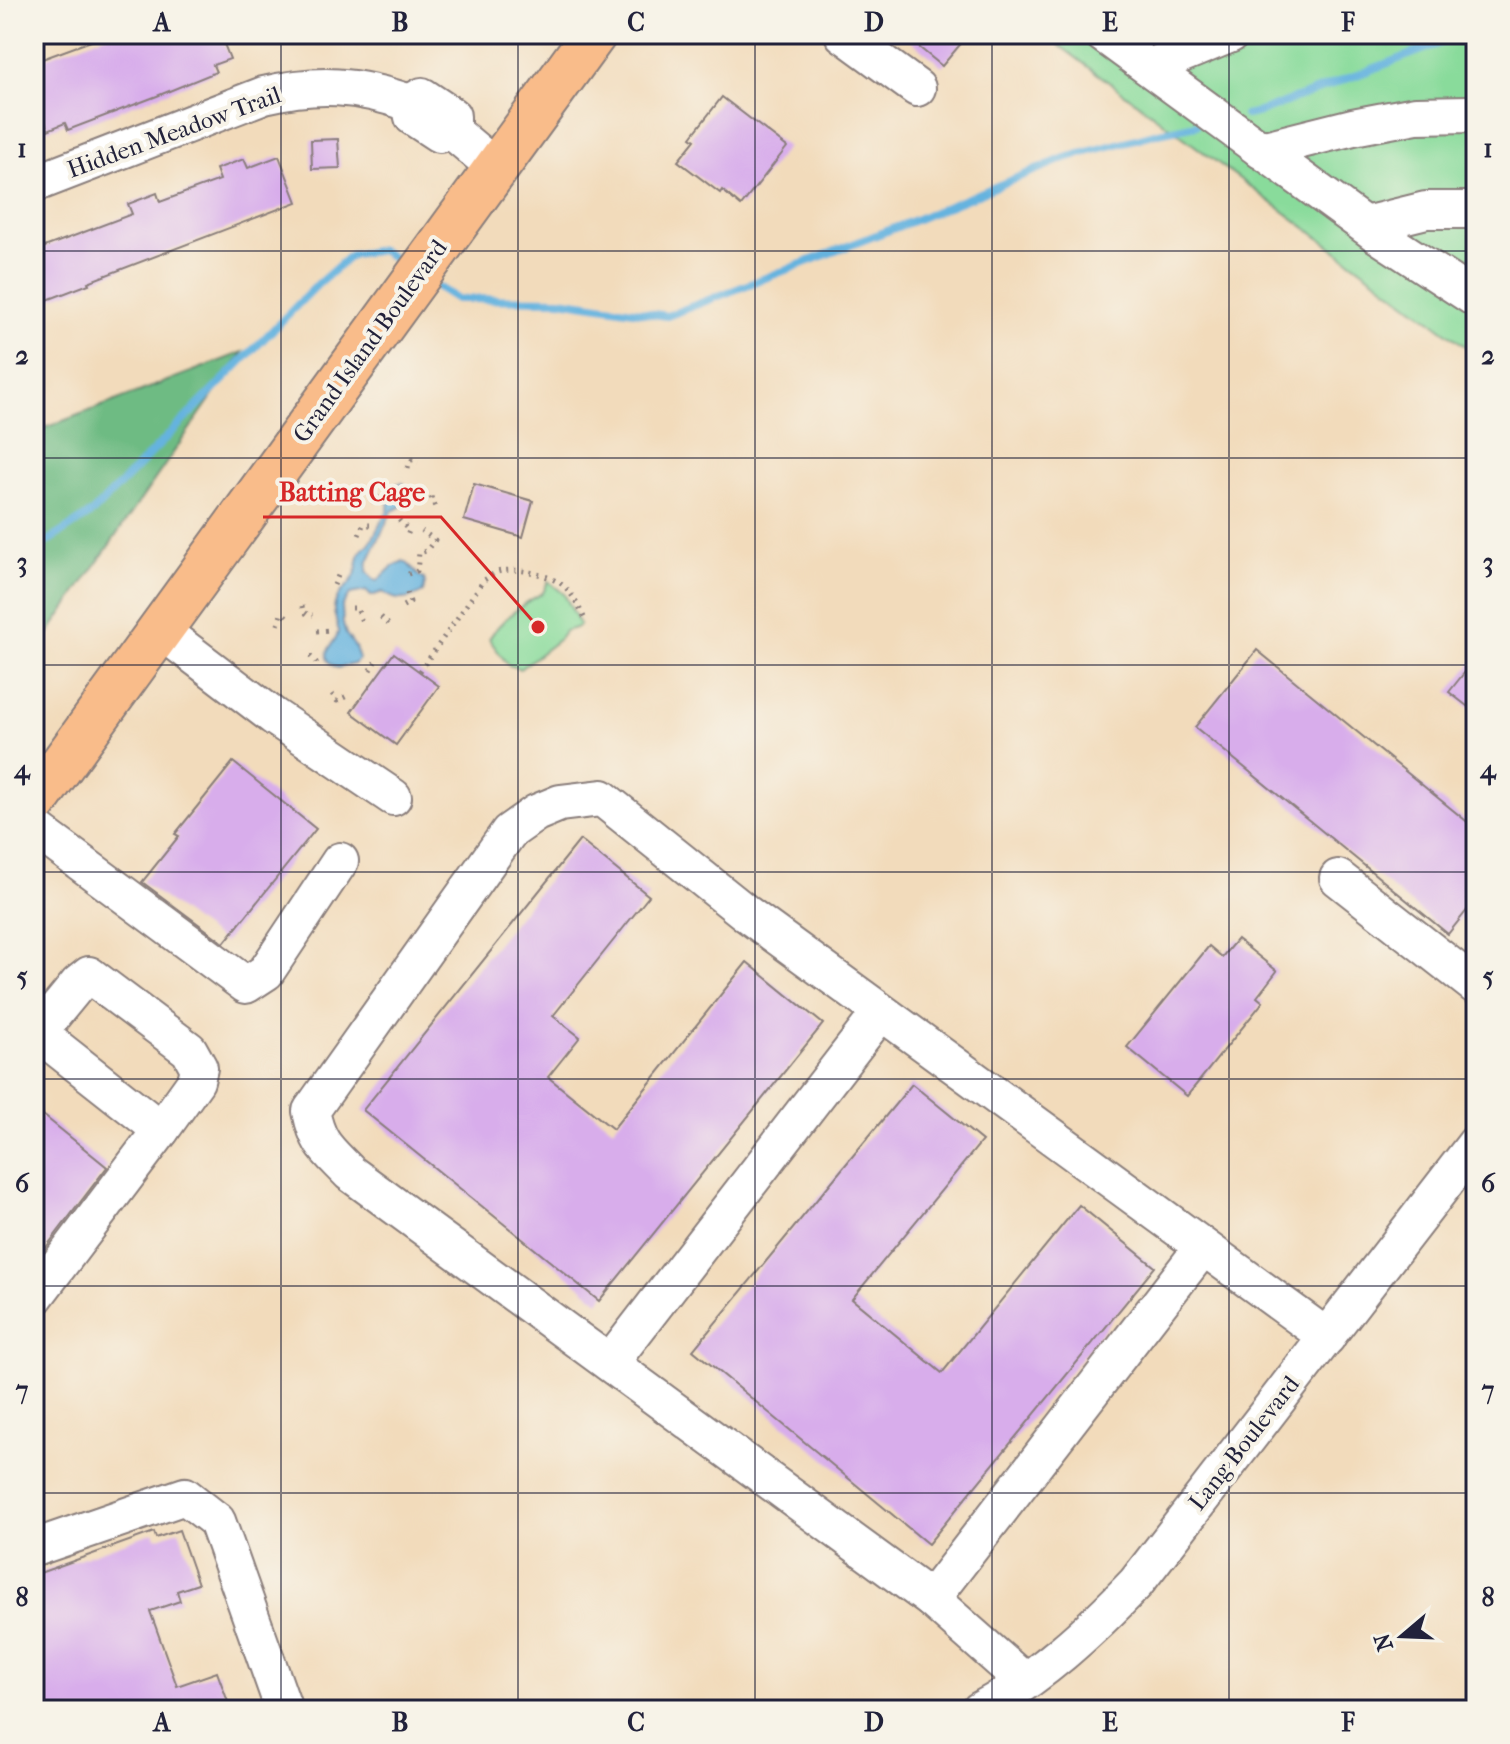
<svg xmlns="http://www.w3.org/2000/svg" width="1510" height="1744" viewBox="0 0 1510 1744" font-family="'IM FELL French Canon',serif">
  <rect width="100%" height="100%" fill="#f7f3e8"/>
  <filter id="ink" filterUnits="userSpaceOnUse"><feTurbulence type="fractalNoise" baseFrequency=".0125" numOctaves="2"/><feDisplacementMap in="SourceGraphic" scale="16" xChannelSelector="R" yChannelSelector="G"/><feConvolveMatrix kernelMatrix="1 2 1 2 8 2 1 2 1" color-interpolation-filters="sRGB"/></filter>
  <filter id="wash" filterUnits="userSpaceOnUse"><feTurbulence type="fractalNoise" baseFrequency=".006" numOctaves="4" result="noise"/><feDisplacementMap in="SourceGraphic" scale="32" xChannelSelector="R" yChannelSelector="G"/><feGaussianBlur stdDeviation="1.8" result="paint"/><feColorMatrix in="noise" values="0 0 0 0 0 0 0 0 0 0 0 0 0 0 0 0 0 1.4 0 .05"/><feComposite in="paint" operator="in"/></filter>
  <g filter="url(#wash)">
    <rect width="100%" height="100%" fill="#f2dbbb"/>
    <g fill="#89db9b" stroke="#567e6b" stroke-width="2">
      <path d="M 1044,34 L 1476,34 L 1476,354 Z"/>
      <path d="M 548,581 L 564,594 L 580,625 L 575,628 L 565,631 L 559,639 L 520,669 L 508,665 L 489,639 C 499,621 525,602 543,593 Z"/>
    </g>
    <path fill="#6ebb83" stroke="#486e5f" stroke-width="2" d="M 243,352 L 34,654 L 34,432 Z"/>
    <path fill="#65b3df" stroke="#446a8d" stroke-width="2" d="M 403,483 L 407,487 L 408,499 L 399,508 L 392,511 L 368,561 L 367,571 L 374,580 L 377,581 L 392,567 L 403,561 C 413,565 414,575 424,579 L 425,583 L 423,592 C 410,600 396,603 383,592 L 371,596 L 366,591 L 350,594 L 342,606 L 343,624 L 346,634 L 355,647 L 359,659 L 354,664 L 337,668 C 315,655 335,646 338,632 C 339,623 333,617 334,608 C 337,590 347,590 354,577 C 358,570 357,561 360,553 C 362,549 366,547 369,544 C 376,534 380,522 388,511 C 390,498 384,484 403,483 Z"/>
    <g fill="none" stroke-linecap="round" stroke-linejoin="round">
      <g stroke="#65b3df" stroke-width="8">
        <path d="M 1246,115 L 1260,112 L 1464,34"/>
        <path d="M 438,287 L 457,299 L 560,300 L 667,316 L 905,224 L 1065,158 L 1154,134 L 1196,125"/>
        <path d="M 34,550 L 93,512 L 318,284 L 351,255 L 381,250 L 399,262"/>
      </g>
    </g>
    <g id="blocks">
      <g fill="#d8adeb">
        <path d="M 110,34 L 220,34 L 230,59 L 213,65 L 216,72 L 157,96 L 68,130 L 65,123 L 48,130 L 34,91 L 34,62 Z"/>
        <path d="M 903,34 L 969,34 L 942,66 Z"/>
        <path d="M 722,97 L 787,147 L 741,206 L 722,190 L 720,193 L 678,161 L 695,140 L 691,137 Z"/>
        <path d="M 338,139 L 340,168 L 312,169 L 311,140 Z"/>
        <path d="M 279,156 L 297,202 L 88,282 L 89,284 L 34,305 L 34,251 L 132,214 L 128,204 L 157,193 L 160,202 L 220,180 L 216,169 L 244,159 L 248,168 Z"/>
        <path d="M 474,484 L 533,501 L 523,537 L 464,520 Z"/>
        <path d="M 1257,650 L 1476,829 L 1476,899 L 1448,934 L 1195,727 Z"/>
        <path d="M 394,653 L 439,686 L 396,745 L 351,712 Z"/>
        <path d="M 1476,658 L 1476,713 L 1449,692 Z"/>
        <path d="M 233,762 L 316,829 L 224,943 L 142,882 L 179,836 L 175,834 Z"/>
        <path d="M 580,840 L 649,896 L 553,1016 L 580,1037 L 548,1077 L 613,1129 L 747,962 L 823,1024 L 599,1301 L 363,1110 Z"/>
        <path d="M 1237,939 L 1277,971 L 1257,997 L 1263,1002 L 1187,1096 L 1127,1047 L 1209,946 L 1222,957 Z"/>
        <path d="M 912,1084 L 982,1141 L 852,1299 L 942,1373 L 1079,1205 L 1155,1267 L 928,1544 L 693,1350 Z"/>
        <path d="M 43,1115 L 107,1167 L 34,1263 L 34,1126 Z"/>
        <path d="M 179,1530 L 198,1584 L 177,1591 L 180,1601 L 150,1611 L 177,1686 L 217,1672 L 231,1710 L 42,1710 L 34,1688 L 34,1575 L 154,1532 L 156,1538 Z"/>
      </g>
    </g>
  </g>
  <g filter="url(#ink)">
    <use href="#blocks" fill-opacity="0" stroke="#8a7e7b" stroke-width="2"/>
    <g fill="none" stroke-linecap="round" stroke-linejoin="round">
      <defs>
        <g id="minor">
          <path d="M 843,34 L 917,88"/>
          <path d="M 1103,34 L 1378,235 L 1476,299"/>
          <path d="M 1150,67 L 1231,34"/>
          <path d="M 452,131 L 439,134 L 413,117 L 410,103 L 422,96 L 452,116 L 452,131 L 496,168"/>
          <path d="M 1261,150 L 1353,127 L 1416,115 L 1469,114 L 1476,116"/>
          <path d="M 34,184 L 264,95 C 319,82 357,85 410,103"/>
          <path d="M 1365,225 L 1426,210 L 1476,210"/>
          <path d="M 160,630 L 273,716 L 393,797"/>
          <path d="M 34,828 L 246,985 L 266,972 L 340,861"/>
          <path d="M 1338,878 L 1476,986"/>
          <path d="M 34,1032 L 38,1033 L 161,1130 L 34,1298"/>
          <path d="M 38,1033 L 79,983 L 89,975 L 189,1050 L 199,1068 L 196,1081 L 161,1130"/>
          <path d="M 610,1363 L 881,1012"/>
          <path d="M 34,1548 L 185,1496 L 217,1521 L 284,1710"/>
          <path d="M 931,1599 L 350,1173 C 327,1149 318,1145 311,1111 L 509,832 L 536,813 L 560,803 L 602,798 L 747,914 L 1327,1337"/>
          <path d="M 1024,1681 L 931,1599 L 1203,1247"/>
          <path d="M 980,1710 C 1039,1678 1089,1632 1136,1583 L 1476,1143"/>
        </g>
        <path id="major" d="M 34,803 L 594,34"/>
      </defs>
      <use href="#minor" stroke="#8a7e7b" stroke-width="40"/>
      <use href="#major" stroke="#8a7e7b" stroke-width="48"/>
      <g stroke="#8a7e7b" stroke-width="5" stroke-dasharray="2 6" stroke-linecap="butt">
        <path d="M 408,468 L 409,463 L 412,460 L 418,463"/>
        <path d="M 431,497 L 435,507"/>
        <path d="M 372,503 L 378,495"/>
        <path d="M 399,520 L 409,531 L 407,536 L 404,537"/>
        <path d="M 359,535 L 363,525 L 370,525"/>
        <path d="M 408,574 L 417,571 L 419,553 L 426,551 L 435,540 L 422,531"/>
        <path d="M 334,585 L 340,571"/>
        <path d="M 302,606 L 303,611 L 308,615 L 313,615"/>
        <path d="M 403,606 L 410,602 L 407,593"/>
        <path d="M 352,608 L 357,608 L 362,622"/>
        <path d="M 381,617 L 390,626"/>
        <path d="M 278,625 L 281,614 L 284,614 L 288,618"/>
        <path d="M 317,631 L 330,630"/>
        <path d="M 310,656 L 316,662 L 317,667"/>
        <path d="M 370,670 L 375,662"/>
        <path d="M 420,671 L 484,580 C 488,578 491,575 495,573 C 512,565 554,575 566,588 C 575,598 580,610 586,621"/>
        <path d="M 332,694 L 337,701 L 347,696"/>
      </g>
      <use href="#minor" stroke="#fff" stroke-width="36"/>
      <use href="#major" stroke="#f9bc8a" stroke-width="44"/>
    </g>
  </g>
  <path fill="none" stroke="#22223b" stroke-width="2" stroke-opacity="0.55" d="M 281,34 L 281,1710M 518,34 L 518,1710M 755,34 L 755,1710M 992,34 L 992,1710M 1229,34 L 1229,1710M 34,251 L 1476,251M 34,458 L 1476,458M 34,665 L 1476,665M 34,872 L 1476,872M 34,1079 L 1476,1079M 34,1286 L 1476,1286M 34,1493 L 1476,1493"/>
  <g text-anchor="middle" stroke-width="8" stroke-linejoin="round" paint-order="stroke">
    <g font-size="24" fill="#22223b" stroke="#f7f3e8">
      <text transform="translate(174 132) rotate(-20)" y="8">Hidden Meadow Trail</text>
      <text transform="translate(370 341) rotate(-54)" y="8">Grand Island Boulevard</text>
      <text transform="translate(1244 1443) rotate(-52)" y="8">Lang Boulevard</text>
    </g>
  </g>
  <path fill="none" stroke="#d62828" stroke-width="3" d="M538 627L441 517H263"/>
  <circle fill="#d62828" stroke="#f7f3e8" stroke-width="3" cx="538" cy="627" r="8"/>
  <g font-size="26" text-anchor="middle" font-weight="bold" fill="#d62828" stroke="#f7f3e8" stroke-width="8" stroke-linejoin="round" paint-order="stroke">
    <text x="352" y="501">Batting Cage</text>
  </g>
  <rect width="1510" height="1744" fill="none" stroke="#f7f3e8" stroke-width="88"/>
  <g transform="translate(1402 1636) rotate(251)" stroke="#f7f3e8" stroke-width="6" paint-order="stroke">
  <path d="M0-6L14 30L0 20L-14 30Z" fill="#22223b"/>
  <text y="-12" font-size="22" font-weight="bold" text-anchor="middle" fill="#22223b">N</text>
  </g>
  <rect x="44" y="44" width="1422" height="1656" fill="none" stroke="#22223b" stroke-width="3"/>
  <g font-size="26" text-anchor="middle" font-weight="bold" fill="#22223b">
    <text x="162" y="31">A</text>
    <text x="400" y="31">B</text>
    <text x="636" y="31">C</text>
    <text x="874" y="31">D</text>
    <text x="1110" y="31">E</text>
    <text x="1348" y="31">F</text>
    <text x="22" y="157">1</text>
    <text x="1488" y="157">1</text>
    <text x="22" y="364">2</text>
    <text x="1488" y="364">2</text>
    <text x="22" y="571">3</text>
    <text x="1488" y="571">3</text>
    <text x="22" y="778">4</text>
    <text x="1488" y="778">4</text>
    <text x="22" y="985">5</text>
    <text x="1488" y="985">5</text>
    <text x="22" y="1192">6</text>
    <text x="1488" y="1192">6</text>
    <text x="22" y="1399">7</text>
    <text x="1488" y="1399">7</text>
    <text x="22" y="1606">8</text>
    <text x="1488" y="1606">8</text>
    <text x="162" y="1731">A</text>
    <text x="400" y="1731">B</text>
    <text x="636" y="1731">C</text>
    <text x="874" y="1731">D</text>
    <text x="1110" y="1731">E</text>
    <text x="1348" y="1731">F</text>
  </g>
</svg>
